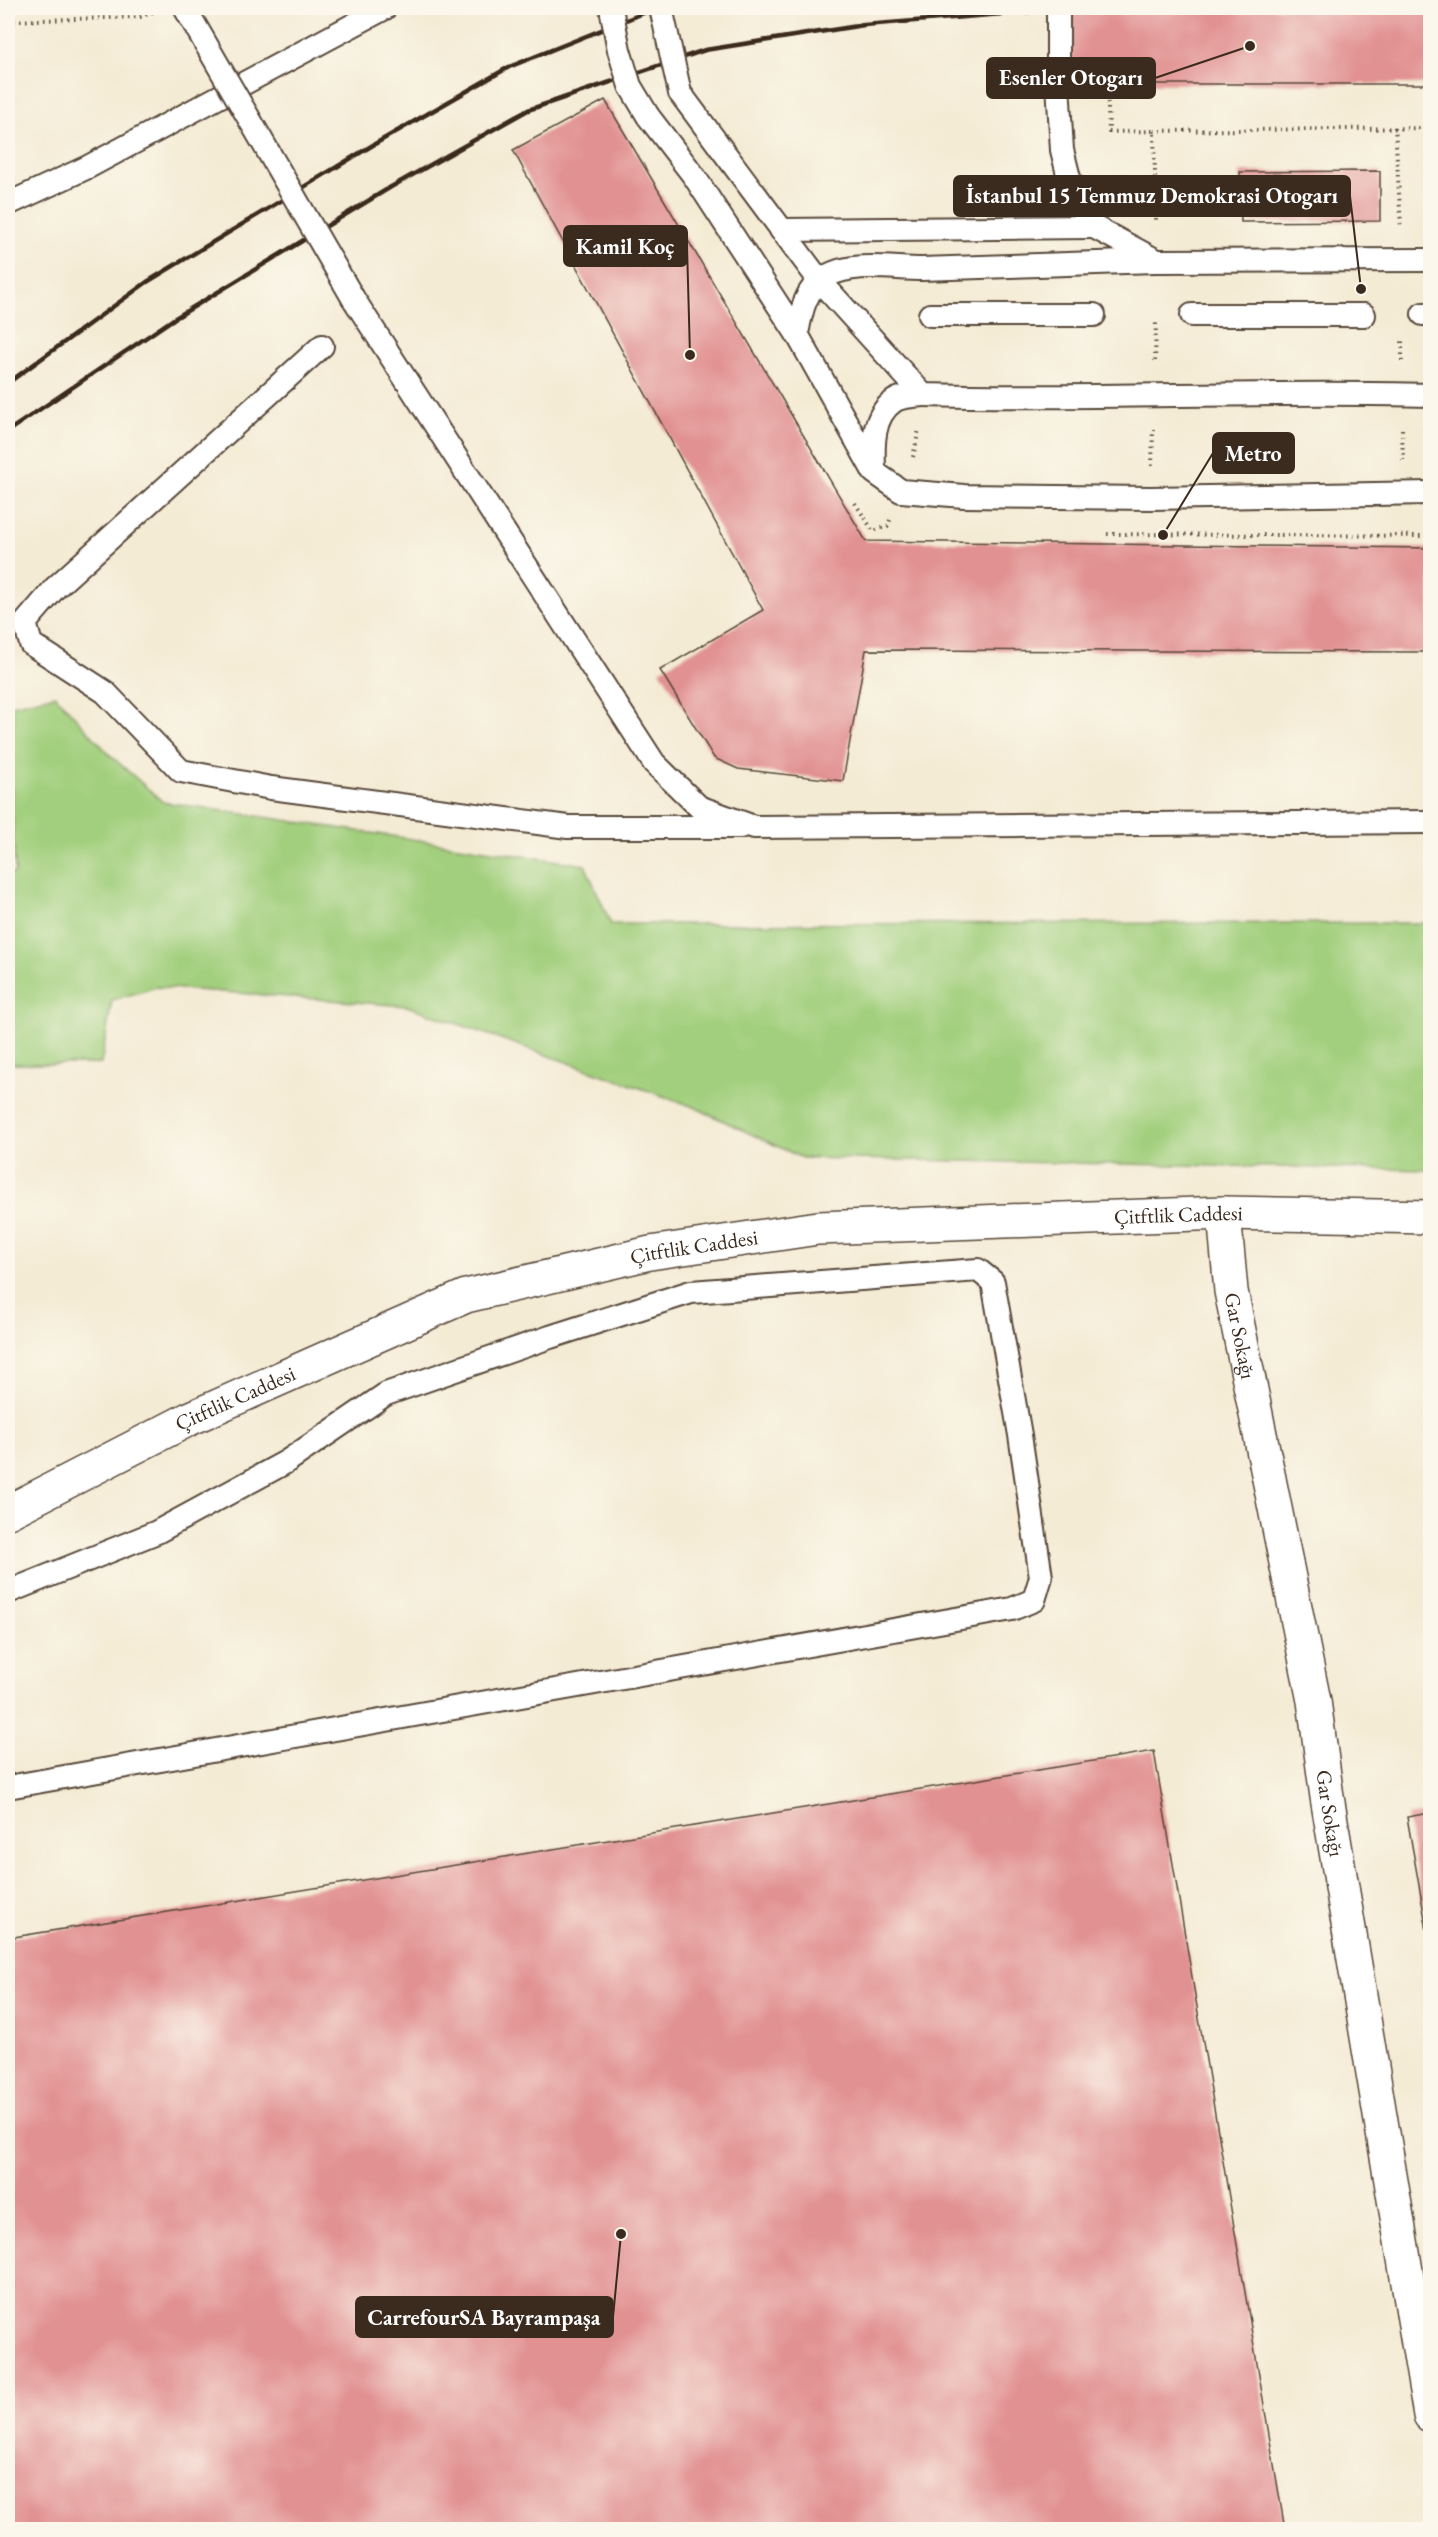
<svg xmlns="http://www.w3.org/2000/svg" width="1438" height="2537" viewBox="0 0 1438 2537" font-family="'EB Garamond',serif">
  <rect width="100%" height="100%" fill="#fbf7ec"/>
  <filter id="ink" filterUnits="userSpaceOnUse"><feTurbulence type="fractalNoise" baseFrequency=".0167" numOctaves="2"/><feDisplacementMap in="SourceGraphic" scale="12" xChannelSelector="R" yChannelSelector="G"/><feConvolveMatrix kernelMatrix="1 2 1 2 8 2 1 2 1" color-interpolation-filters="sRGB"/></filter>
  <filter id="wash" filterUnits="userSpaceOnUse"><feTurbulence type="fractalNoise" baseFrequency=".008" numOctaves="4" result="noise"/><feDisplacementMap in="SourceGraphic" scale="24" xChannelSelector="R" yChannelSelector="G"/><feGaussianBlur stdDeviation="1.35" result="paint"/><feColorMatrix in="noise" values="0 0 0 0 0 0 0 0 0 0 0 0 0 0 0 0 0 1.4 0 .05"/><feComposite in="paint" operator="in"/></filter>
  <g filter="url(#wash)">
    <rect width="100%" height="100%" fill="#f4ebd4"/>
    <path fill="#a2cf7d" stroke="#6e7c4e" stroke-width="1.5" d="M 55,695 L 110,755 L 163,802 L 585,865 L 611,924 L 1430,923 L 1430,1170 L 802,1158 L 694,1107 L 407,1006 L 157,987 L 112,1000 L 101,1064 L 8,1064 L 8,876 L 15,872 L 11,788 L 8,786 L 8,706 Z"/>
    <g id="blocks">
      <g fill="#e19191">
        <rect x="1069" y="8" width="361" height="76"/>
        <path d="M 605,100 L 866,541 L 1430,548 L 1430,652 L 866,650 L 843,781 L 738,769 L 714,758 L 660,670 L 763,610 L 513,150 Z"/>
        <path d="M 1380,171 L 1380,221 L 1241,222 L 1240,172 Z"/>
        <path d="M 1154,1751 L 1285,2530 L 8,2530 L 8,1938 Z"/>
        <path d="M 1430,1813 L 1430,1942 L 1429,1942 L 1407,1817 Z"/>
      </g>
    </g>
  </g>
  <g filter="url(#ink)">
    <use href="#blocks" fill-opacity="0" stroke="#574739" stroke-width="1.5"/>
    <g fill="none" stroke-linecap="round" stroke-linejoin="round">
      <defs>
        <g id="lane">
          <path d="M 1058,8 L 1058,84 L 1062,150 L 1073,194 L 1094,227 L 1157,261 L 1430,260"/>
          <path d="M 680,93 L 819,280 L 923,395 C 1092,400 1261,390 1430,395"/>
          <path d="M 648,116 L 694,176 L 797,334 L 874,472 L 901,491 L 964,496 L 1151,498 L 1430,493"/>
          <path d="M 8,204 L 88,167 L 385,8"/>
          <path d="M 781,230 L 1094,227"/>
          <path d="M 353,298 L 654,763 L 699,807 L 754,827 L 1430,822"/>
          <path d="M 1423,314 L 1430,314"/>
          <path d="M 930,315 L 1094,315"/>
          <path d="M 1192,315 L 1364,315"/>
          <path d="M 797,334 C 801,312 805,288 827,276 C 854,261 892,269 922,269 C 1000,267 1077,263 1155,261"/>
          <path d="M 322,346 L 55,588 L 25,623 L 31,644 L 105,692 L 181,771 L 271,788 L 568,827 L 740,827"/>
          <path d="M 874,468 C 873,445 872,416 894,401 C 901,396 914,396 923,395"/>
          <path d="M 8,1592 L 157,1532 L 286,1462 L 386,1394 L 550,1337 L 691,1292 L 978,1270 L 993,1282 L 1020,1435 L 1041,1577 L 1034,1600 L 1012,1609 L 8,1787"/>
        </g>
        <g id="street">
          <path id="s1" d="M 1224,1213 L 1231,1291 L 1314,1701 L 1327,1797 L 1430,2415"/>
          <path id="s2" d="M 8,1512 L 189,1419 L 466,1296 L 650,1253 L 818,1228 L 1224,1213 L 1430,1217"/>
        </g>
      </defs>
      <use href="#lane" stroke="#574739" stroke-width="26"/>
      <use href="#street" stroke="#574739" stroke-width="36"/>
      <g stroke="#574739" stroke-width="4" stroke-dasharray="1.5 4.5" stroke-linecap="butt">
        <path d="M 8,21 L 140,17 L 153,12"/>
        <path d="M 1107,84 L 1109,132 L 1154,131 L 1156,223"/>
        <path d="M 1395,127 L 1401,226"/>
        <path d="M 1154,131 L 1430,128"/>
        <path d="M 1155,361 L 1156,321"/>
        <path d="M 1402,361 L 1402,339"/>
        <path d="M 1402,429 L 1403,460"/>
        <path d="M 913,457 L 919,429"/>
        <path d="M 1152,466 L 1153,429"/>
        <path d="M 855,503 L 873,531 L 888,526 L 890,520"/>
        <path d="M 1107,534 L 1430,536"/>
      </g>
      <use href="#lane" stroke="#fff" stroke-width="22"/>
      <use href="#street" stroke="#fff" stroke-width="33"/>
      <g stroke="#3b2a1e" stroke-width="4.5">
        <path d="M 8,383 L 147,282 L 373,145 L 509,67 L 656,8"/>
        <path d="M 8,431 L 172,320 L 391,187 L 528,110 L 705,50 L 864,25 L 1029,12"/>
      </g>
      <defs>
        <g id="lane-bridge">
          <path d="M 185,8 L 353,298"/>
          <path d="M 611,8 L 619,50 L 630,86 L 648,116"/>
          <path d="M 661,8 L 680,93"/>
        </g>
      </defs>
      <use href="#lane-bridge" stroke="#574739" stroke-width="26" stroke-linecap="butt"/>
      <use href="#lane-bridge" stroke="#fff" stroke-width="22"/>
    </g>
  </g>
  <g text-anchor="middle" stroke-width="6" stroke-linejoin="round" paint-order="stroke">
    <g font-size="21" fill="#3b2a1e" stroke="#fbf7ec">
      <text dy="7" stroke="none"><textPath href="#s2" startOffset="1226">Çitftlik Caddesi</textPath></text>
      <text dy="7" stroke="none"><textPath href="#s2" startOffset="740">Çitftlik Caddesi</textPath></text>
      <text dy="7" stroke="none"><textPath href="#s1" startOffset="124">Gar Sokağı</textPath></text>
      <text dy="7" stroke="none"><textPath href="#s2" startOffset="254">Çitftlik Caddesi</textPath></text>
      <text dy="7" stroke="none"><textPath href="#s1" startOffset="610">Gar Sokağı</textPath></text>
    </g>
  </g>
  <path fill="none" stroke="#3b2a1e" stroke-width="2" d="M1250 46L1155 78M1361 289L1350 196M690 355L687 246M1163 535L1213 453M621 2234L613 2317"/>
  <g fill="#3b2a1e" stroke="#fbf7ec" stroke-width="2">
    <circle cx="1250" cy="46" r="6"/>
    <circle cx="1361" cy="289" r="6"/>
    <circle cx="690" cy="355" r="6"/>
    <circle cx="1163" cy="535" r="6"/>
    <circle cx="621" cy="2234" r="6"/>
  </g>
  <g fill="#3b2a1e" stroke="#3b2a1e" stroke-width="2">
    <rect x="987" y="58" width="168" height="40" rx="6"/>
    <rect x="954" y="176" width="396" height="40" rx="6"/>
    <rect x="564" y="226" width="123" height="40" rx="6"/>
    <rect x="1213" y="433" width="81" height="40" rx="6"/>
    <rect x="356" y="2297" width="257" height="40" rx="6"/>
  </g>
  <g font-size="22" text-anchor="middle" font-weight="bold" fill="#fff">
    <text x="1071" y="85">Esenler Otogarı</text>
    <text x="1152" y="203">İstanbul 15 Temmuz Demokrasi Otogarı</text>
    <text x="625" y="254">Kamil Koç</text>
    <text x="1253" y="461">Metro</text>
    <text x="484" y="2325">CarrefourSA Bayrampaşa</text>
  </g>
  <rect width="1438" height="2537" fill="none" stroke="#fbf7ec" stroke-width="30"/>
</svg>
